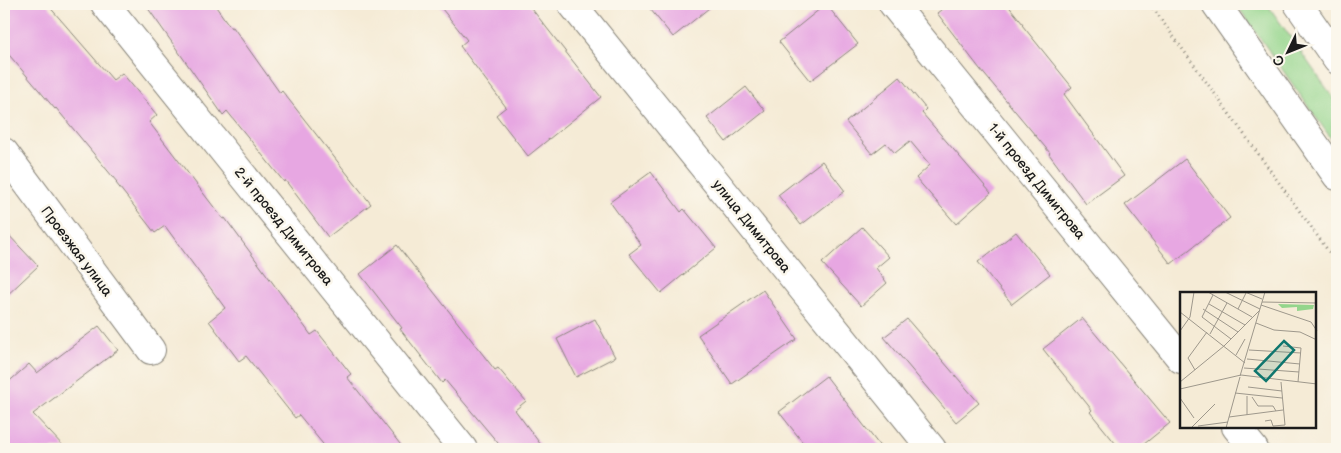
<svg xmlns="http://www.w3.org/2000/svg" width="1341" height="453" viewBox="0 0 1341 453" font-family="'Balsamiq Sans',sans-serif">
  <rect width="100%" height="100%" fill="#fbf7ec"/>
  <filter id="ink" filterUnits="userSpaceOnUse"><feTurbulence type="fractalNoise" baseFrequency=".02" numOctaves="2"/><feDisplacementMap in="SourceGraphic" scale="10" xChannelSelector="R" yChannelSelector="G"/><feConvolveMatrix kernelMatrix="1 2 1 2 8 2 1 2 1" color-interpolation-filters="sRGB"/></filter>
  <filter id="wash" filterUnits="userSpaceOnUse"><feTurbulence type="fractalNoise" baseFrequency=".0096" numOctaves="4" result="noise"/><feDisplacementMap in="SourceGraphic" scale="20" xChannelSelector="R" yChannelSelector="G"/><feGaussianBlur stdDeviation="1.12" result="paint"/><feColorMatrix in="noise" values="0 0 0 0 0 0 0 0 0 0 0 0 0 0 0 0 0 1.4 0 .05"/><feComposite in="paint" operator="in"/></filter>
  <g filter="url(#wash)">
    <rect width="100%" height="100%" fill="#f5ebd6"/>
    <path fill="#94d58c" stroke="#587854" d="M 1236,4 L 1267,4 L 1337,103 L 1337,147 Z"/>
    <g id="blocks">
      <g fill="#e7a7e2">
        <path d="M 4,4 L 47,4 L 113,80 L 122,73 L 157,115 L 149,122 L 223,219 L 225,218 L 311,335 L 317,331 L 351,374 L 347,377 L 404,449 L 327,449 L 299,415 L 295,418 L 246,356 L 239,361 L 209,321 L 225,308 L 165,226 L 155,233 L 116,183 L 117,182 L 56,108 L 55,109 L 4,49 Z"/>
        <path d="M 145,4 L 214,4 L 231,28 L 233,27 L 280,93 L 282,91 L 371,204 L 328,237 L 285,180 L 284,182 L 227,111 L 223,115 Z"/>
        <path d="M 438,4 L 528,4 L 601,97 L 528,156 L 496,115 L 506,107 L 460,46 L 467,40 Z"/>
        <path d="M 646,4 L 714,4 L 673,37 Z"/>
        <path d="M 826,4 L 858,44 L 810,81 L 779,42 Z"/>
        <path d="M 949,4 L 1007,4 L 1023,24 L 1022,25 L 1072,87 L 1064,94 L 1124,176 L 1086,204 L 1049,154 L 1050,153 L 980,69 L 937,13 Z"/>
        <path d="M 900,77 L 926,109 L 922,113 L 991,193 L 956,224 L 916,178 L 930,165 L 910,141 L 895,153 L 886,143 L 872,154 L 846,122 Z"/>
        <path d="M 746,87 L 765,111 L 726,142 L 707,118 Z"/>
        <path d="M 1185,159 L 1230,218 L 1171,264 L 1125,205 Z"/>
        <path d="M 822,161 L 845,191 L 801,225 L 778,195 Z"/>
        <path d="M 651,172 L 681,212 L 684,209 L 716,248 L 661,293 L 629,254 L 641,245 L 610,202 Z"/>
        <path d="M 862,227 L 889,257 L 876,268 L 887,283 L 861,306 L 822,263 Z"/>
        <path d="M 4,230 L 38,266 L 4,298 Z"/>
        <path d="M 1016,232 L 1050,274 L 1012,304 L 978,262 Z"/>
        <path d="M 397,245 L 495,370 L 498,368 L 526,401 L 515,410 L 544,449 L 503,449 L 445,380 L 442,383 L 400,329 L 402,328 L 360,274 Z"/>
        <path d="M 763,290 L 797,339 L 732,384 L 698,335 Z"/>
        <path d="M 1082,318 L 1170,423 L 1138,449 L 1120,449 L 1090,412 L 1092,410 L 1043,349 Z"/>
        <path d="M 595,319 L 615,357 L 576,377 L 557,339 Z"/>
        <path d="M 907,319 L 979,403 L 956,422 L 884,337 Z"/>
        <path d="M 99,326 L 118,350 L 33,414 L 66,449 L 4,449 L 4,386 L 29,364 L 37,373 Z"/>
        <path d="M 826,376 L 882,449 L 808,449 L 779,412 Z"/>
      </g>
    </g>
  </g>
  <g filter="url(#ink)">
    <use href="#blocks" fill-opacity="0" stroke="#888479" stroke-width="1"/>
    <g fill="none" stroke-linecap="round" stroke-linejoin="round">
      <defs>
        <g id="street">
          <path d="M 105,4 L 463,449"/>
          <path d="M 572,4 L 932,449"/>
          <path d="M 893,4 L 1181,359"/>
          <path d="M 4,152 L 151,350"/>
          <path d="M 1236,427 L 1254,449"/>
        </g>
        <g id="primary">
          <path d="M 1216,4 L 1337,176"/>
          <path d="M 1298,4 L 1337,60"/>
        </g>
      </defs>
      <use href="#street" stroke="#888479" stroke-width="30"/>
      <use href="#primary" stroke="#888479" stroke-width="30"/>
      <path stroke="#888479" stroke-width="3" stroke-dasharray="1 4" stroke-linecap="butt" d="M 1150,4 L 1337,263"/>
      <use href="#street" stroke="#fff" stroke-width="28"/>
      <use href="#primary" stroke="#fff" stroke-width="28"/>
    </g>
  </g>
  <g text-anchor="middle" stroke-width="5" stroke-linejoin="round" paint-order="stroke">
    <g font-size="14" fill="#1c1c1c" stroke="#fbf7ec">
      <text transform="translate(1037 181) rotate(51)" y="5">1-й проезд Димитрова</text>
      <text transform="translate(284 226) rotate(51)" y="5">2-й проезд Димитрова</text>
      <text transform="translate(752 226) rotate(51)" y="5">улица Димитрова</text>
      <text transform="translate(77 251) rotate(53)" y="5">Проезжая улица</text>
    </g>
  </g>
  <g transform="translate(1180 292)">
    <rect width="136" height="136" fill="#f5ebd6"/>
    <path d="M 98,12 L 134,13 L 133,17 L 117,19 L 117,15 L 102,16 Z" fill="#94d58c"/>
    <path fill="none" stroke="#9e988c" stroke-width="1" d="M 28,0 L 72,25M 45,0 L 80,17M 65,0 L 82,7M 33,3 L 22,25 L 51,47M 82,10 L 137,11M 29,12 L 65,33M 81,13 L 131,30 L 137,39M 23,17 L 58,40M 58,17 L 66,1M 0,20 L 65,71M 76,31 L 94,38 L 120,40 L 137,48M 0,39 L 10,25 L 14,0M 30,42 L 47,11M 103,54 L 121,56 L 118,90M 69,58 L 121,61M 56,63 L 65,47M 67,67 L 120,72M 64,76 L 119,80M 15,78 L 8,66 L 27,40M 60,84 L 85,0M 0,90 L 44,54 L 79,19M 68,95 L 102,99M 0,97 L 61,83 L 137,92M 55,101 L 102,106M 67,104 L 67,123M 72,105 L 78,114 L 93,114 L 96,119M 0,106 L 14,126M 49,125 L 103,118M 85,129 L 91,128 L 93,134 L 105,133 L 101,90M 18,134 L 48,130M 11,136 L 35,112M 46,136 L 60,85"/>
    <path fill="#0f766e" fill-opacity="0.15" stroke="#0f766e" stroke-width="2.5" d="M 104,49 L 114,58 L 86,89 L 75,79 Z"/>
    <rect width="136" height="136" fill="none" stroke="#1c1c1c" stroke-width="2.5"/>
  </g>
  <rect width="1341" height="453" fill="none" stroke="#fbf7ec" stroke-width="20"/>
  <g transform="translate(1288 52) rotate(227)" stroke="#fbf7ec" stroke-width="4" paint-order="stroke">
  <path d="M0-4L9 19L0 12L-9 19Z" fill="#1c1c1c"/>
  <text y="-8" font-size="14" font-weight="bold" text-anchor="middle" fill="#1c1c1c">С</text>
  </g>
</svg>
